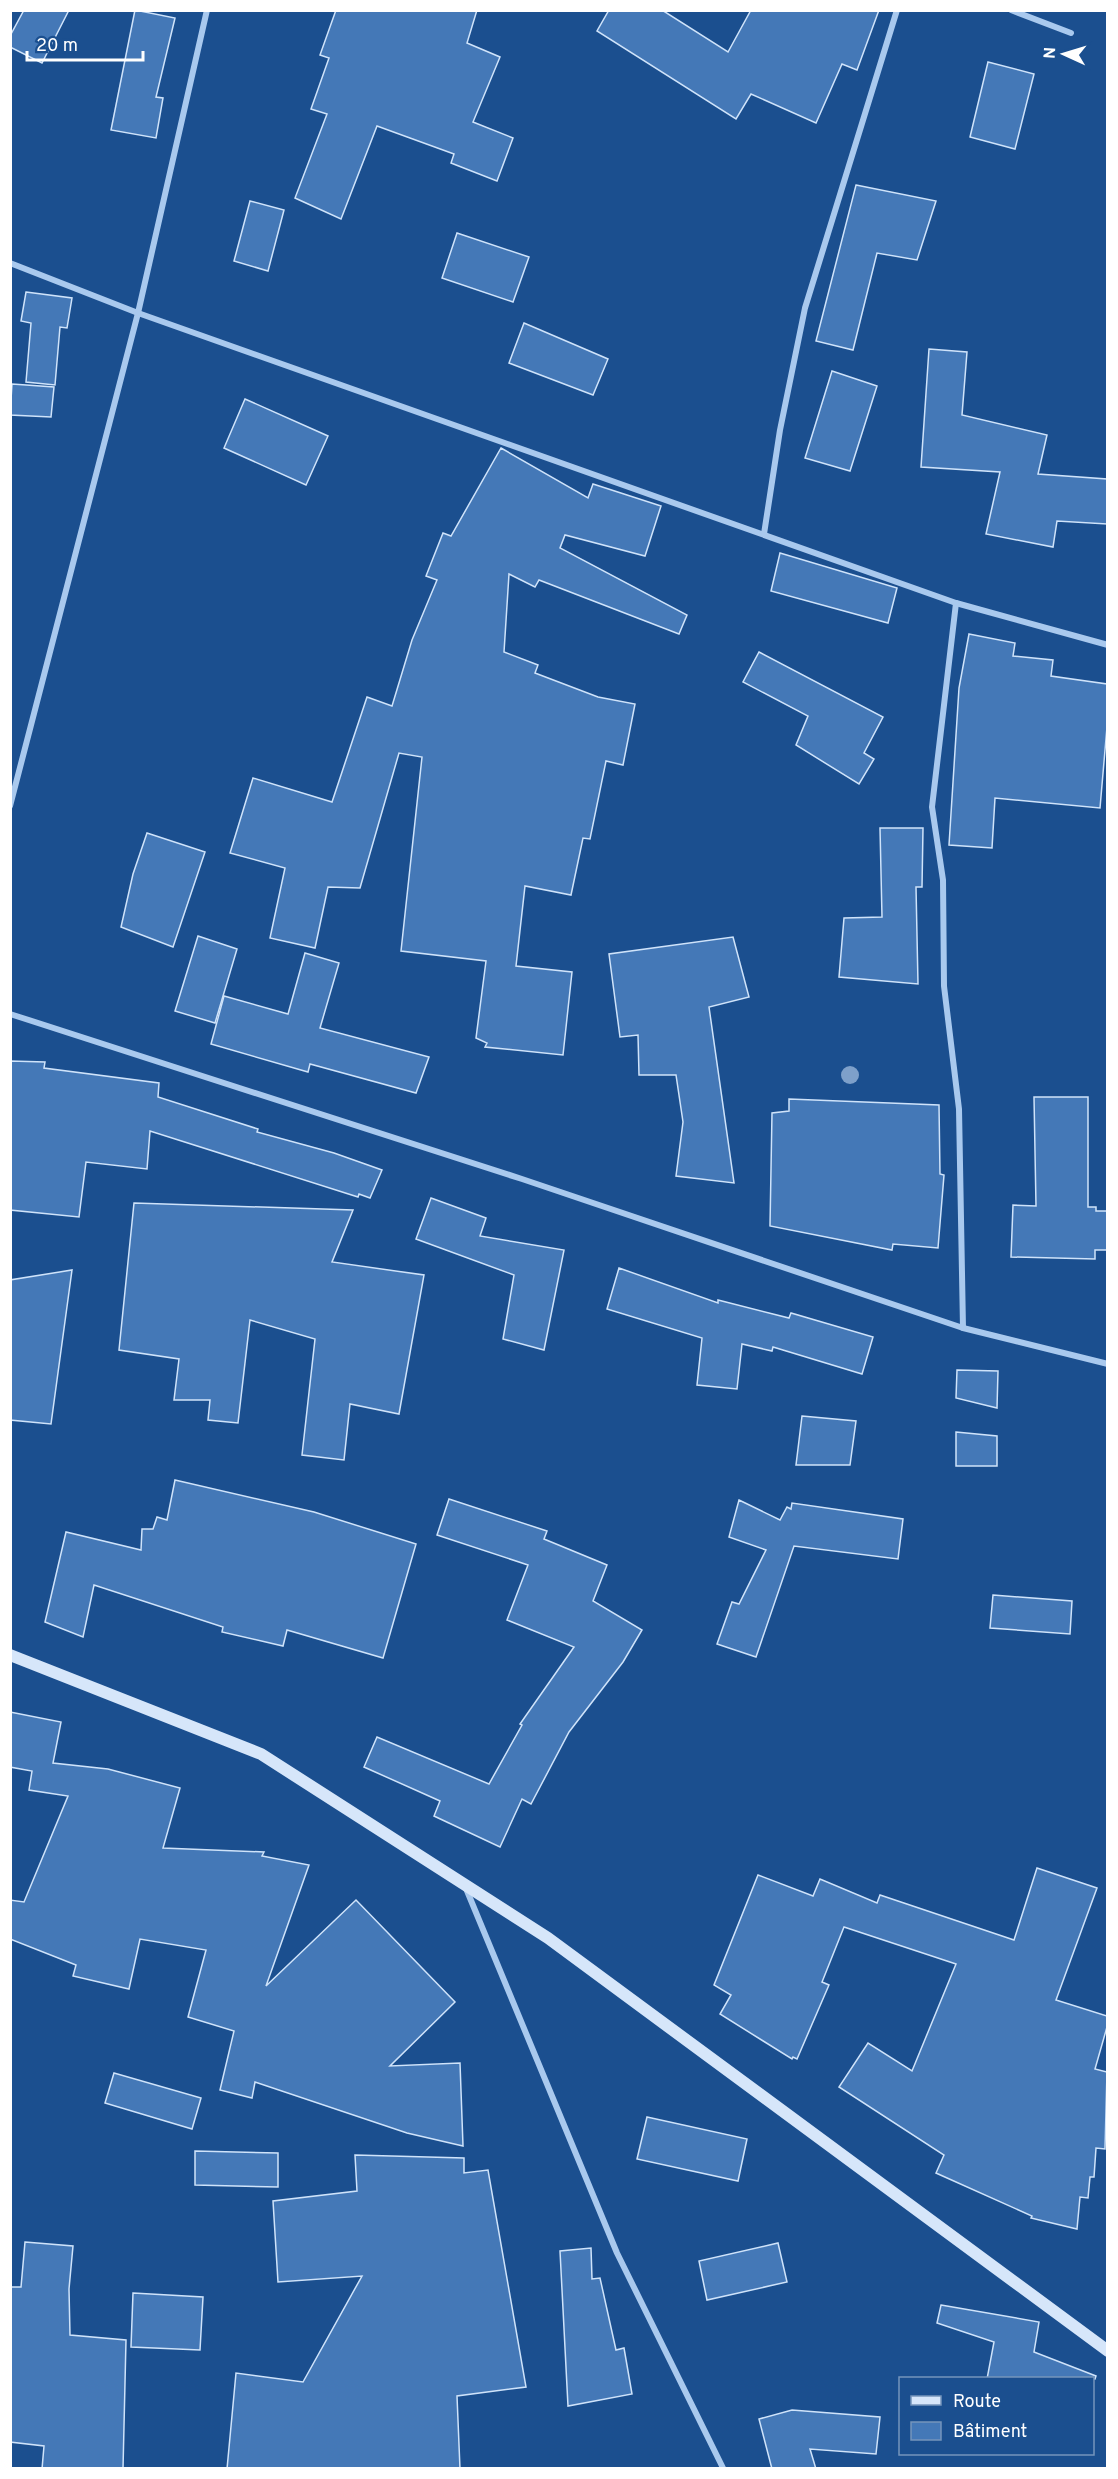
<svg xmlns="http://www.w3.org/2000/svg" width="1118" height="2479" viewBox="0 0 1118 2479" font-family="Overpass,sans-serif">
  <rect width="100%" height="100%" fill="#1b4f8f"/>
  <g fill="#4478b7" stroke="#cfe3fa" stroke-width="1.5">
    <path d="M 24,10 L 69,10 L 42,63 L 10,47 L 10,36 Z"/>
    <path d="M 135,10 L 175,18 L 156,97 L 163,98 L 156,138 L 111,130 Z"/>
    <path d="M 336,10 L 477,10 L 467,43 L 500,57 L 473,122 L 513,138 L 497,181 L 451,163 L 454,154 L 377,126 L 341,219 L 295,198 L 327,114 L 311,109 L 329,58 L 320,55 Z"/>
    <path d="M 609,10 L 662,10 L 728,52 L 751,10 L 879,10 L 857,70 L 842,64 L 816,123 L 751,94 L 736,119 L 597,31 Z"/>
    <path d="M 988,62 L 1034,74 L 1015,149 L 970,137 Z"/>
    <path d="M 856,185 L 936,201 L 917,260 L 877,253 L 853,350 L 816,341 Z"/>
    <path d="M 250,201 L 284,210 L 268,271 L 234,261 Z"/>
    <path d="M 457,233 L 529,257 L 513,302 L 442,278 Z"/>
    <path d="M 26,292 L 72,298 L 67,328 L 60,327 L 55,385 L 26,382 L 31,323 L 21,321 Z"/>
    <path d="M 524,323 L 608,359 L 593,395 L 509,363 Z"/>
    <path d="M 929,349 L 967,352 L 962,415 L 1047,435 L 1038,474 L 1107,479 L 1107,524 L 1057,521 L 1053,547 L 986,534 L 1000,472 L 921,467 Z"/>
    <path d="M 832,371 L 877,386 L 850,471 L 805,458 Z"/>
    <path d="M 12,384 L 54,387 L 51,417 L 10,415 Z"/>
    <path d="M 245,399 L 328,436 L 306,485 L 224,448 Z"/>
    <path d="M 501,448 L 588,498 L 593,484 L 661,506 L 645,556 L 565,535 L 560,548 L 687,615 L 679,634 L 539,580 L 535,587 L 509,574 L 504,652 L 538,665 L 535,673 L 598,697 L 635,704 L 623,765 L 606,761 L 590,839 L 583,838 L 571,895 L 525,886 L 516,966 L 572,972 L 563,1055 L 485,1047 L 487,1043 L 476,1038 L 486,961 L 401,951 L 422,757 L 399,753 L 360,888 L 328,887 L 315,948 L 270,938 L 285,868 L 230,853 L 253,778 L 332,802 L 367,697 L 392,706 L 412,640 L 437,580 L 426,576 L 443,533 L 451,536 Z"/>
    <path d="M 780,553 L 897,588 L 888,623 L 771,591 Z"/>
    <path d="M 969,634 L 1015,643 L 1013,656 L 1053,660 L 1051,676 L 1107,684 L 1107,727 L 1100,808 L 995,798 L 992,848 L 949,845 L 959,688 Z"/>
    <path d="M 759,652 L 883,717 L 864,753 L 874,759 L 859,784 L 796,745 L 808,716 L 743,682 Z"/>
    <path d="M 880,828 L 923,828 L 922,887 L 916,887 L 918,984 L 839,977 L 844,918 L 882,917 Z"/>
    <path d="M 147,833 L 205,852 L 173,947 L 121,927 L 133,874 Z"/>
    <path d="M 198,936 L 237,949 L 215,1023 L 175,1011 Z"/>
    <path d="M 733,937 L 749,997 L 709,1007 L 734,1183 L 676,1176 L 683,1122 L 676,1075 L 639,1075 L 638,1035 L 620,1037 L 609,954 Z"/>
    <path d="M 305,953 L 339,963 L 320,1028 L 429,1057 L 416,1093 L 310,1064 L 308,1072 L 211,1044 L 224,996 L 288,1014 Z"/>
    <path d="M 10,1061 L 45,1062 L 44,1068 L 159,1083 L 158,1097 L 258,1129 L 257,1132 L 334,1153 L 382,1170 L 370,1198 L 359,1194 L 358,1197 L 150,1131 L 147,1169 L 86,1162 L 79,1217 L 10,1210 Z"/>
    <path d="M 1034,1097 L 1088,1097 L 1088,1207 L 1096,1207 L 1096,1211 L 1107,1211 L 1107,1250 L 1095,1250 L 1095,1259 L 1011,1257 L 1013,1205 L 1036,1206 Z"/>
    <path d="M 789,1099 L 939,1105 L 940,1174 L 944,1175 L 938,1248 L 893,1244 L 892,1250 L 770,1226 L 772,1113 L 789,1111 Z"/>
    <path d="M 431,1198 L 486,1218 L 480,1236 L 564,1250 L 544,1350 L 503,1339 L 514,1275 L 416,1239 Z"/>
    <path d="M 134,1203 L 353,1210 L 332,1262 L 424,1275 L 399,1414 L 350,1404 L 344,1460 L 302,1455 L 315,1339 L 250,1320 L 238,1423 L 208,1420 L 210,1400 L 174,1400 L 179,1359 L 119,1350 Z"/>
    <path d="M 619,1268 L 718,1303 L 718,1300 L 789,1318 L 791,1313 L 873,1337 L 862,1374 L 773,1347 L 772,1351 L 742,1344 L 737,1389 L 697,1385 L 702,1338 L 607,1309 Z"/>
    <path d="M 72,1270 L 51,1424 L 10,1420 L 10,1280 Z"/>
    <path d="M 957,1370 L 998,1371 L 997,1408 L 956,1398 Z"/>
    <path d="M 802,1416 L 856,1421 L 850,1465 L 796,1465 Z"/>
    <path d="M 956,1432 L 997,1436 L 997,1466 L 956,1466 Z"/>
    <path d="M 175,1480 L 314,1512 L 416,1544 L 383,1658 L 287,1630 L 283,1646 L 222,1632 L 223,1627 L 94,1585 L 83,1637 L 45,1622 L 66,1532 L 141,1550 L 142,1529 L 153,1529 L 157,1517 L 167,1520 Z"/>
    <path d="M 449,1499 L 547,1531 L 544,1539 L 607,1565 L 593,1601 L 642,1630 L 623,1662 L 569,1732 L 531,1804 L 522,1799 L 500,1847 L 434,1816 L 440,1801 L 364,1767 L 377,1737 L 489,1784 L 522,1725 L 520,1724 L 574,1647 L 507,1620 L 528,1565 L 437,1535 Z"/>
    <path d="M 739,1500 L 780,1520 L 787,1507 L 791,1509 L 792,1503 L 903,1519 L 898,1559 L 794,1546 L 756,1657 L 717,1644 L 732,1602 L 739,1604 L 766,1550 L 729,1537 Z"/>
    <path d="M 993,1595 L 1072,1601 L 1070,1634 L 990,1628 Z"/>
    <path d="M 10,1712 L 61,1722 L 53,1763 L 108,1769 L 180,1788 L 163,1848 L 264,1852 L 262,1856 L 309,1865 L 266,1986 L 356,1900 L 455,2002 L 390,2066 L 460,2063 L 463,2146 L 407,2133 L 255,2082 L 252,2098 L 220,2090 L 234,2031 L 188,2017 L 206,1950 L 140,1939 L 129,1989 L 73,1976 L 76,1965 L 10,1939 L 10,1900 L 24,1902 L 68,1796 L 29,1790 L 32,1771 L 10,1767 Z"/>
    <path d="M 1037,1868 L 1097,1888 L 1056,2000 L 1107,2016 L 1107,2027 L 1095,2069 L 1107,2072 L 1105,2149 L 1096,2148 L 1094,2177 L 1090,2177 L 1088,2198 L 1080,2197 L 1077,2229 L 1031,2218 L 1032,2216 L 936,2173 L 944,2155 L 839,2087 L 868,2043 L 912,2071 L 956,1964 L 844,1927 L 822,1982 L 829,1985 L 797,2059 L 793,2057 L 792,2059 L 720,2014 L 731,1995 L 714,1985 L 758,1875 L 813,1896 L 820,1879 L 877,1903 L 880,1895 L 1014,1940 Z"/>
    <path d="M 114,2073 L 201,2098 L 192,2129 L 105,2103 Z"/>
    <path d="M 647,2117 L 747,2139 L 738,2181 L 637,2159 Z"/>
    <path d="M 195,2151 L 278,2153 L 278,2187 L 195,2185 Z"/>
    <path d="M 355,2155 L 464,2158 L 464,2173 L 488,2170 L 526,2387 L 457,2396 L 460,2469 L 227,2469 L 236,2373 L 303,2382 L 362,2276 L 278,2282 L 273,2201 L 357,2191 Z"/>
    <path d="M 25,2242 L 73,2246 L 69,2289 L 70,2335 L 126,2340 L 123,2469 L 42,2469 L 44,2446 L 10,2442 L 10,2287 L 21,2287 Z"/>
    <path d="M 778,2243 L 787,2282 L 707,2300 L 699,2261 Z"/>
    <path d="M 591,2248 L 592,2279 L 600,2278 L 616,2350 L 624,2348 L 632,2394 L 568,2406 L 560,2251 Z"/>
    <path d="M 133,2293 L 203,2297 L 200,2350 L 131,2347 Z"/>
    <path d="M 941,2305 L 1039,2322 L 1034,2352 L 1096,2376 L 1095,2379 L 987,2379 L 994,2342 L 937,2323 Z"/>
    <path d="M 792,2410 L 880,2417 L 876,2454 L 810,2449 L 816,2469 L 772,2469 L 759,2419 Z"/>
  </g>
  <g fill="none" stroke-linecap="round" stroke-linejoin="round">
    <g stroke="#a9c9ee" stroke-width="6">
      <path d="M 1011,10 L 1071,33"/>
      <path d="M 10,263 L 138,313 L 956,603 L 1108,645"/>
      <path d="M 764,534 L 780,430 L 805,308 L 897,10"/>
      <path d="M 956,603 L 932,807 L 943,880 L 944,986 L 959,1109 L 963,1328"/>
      <path d="M 10,806 L 138,313 L 207,10"/>
      <path d="M 10,1014 L 522,1179 L 963,1328 L 1108,1364"/>
      <path d="M 465,1886 L 617,2253 L 723,2468"/>
    </g>
    <path stroke="#d6e6fa" stroke-width="12" d="M 10,1655 L 261,1754 L 548,1938 L 1108,2351"/>
  </g>
  <circle fill="#7ea0ca" cx="850" cy="1075" r="9"/>
  <rect width="1118" height="2479" fill="none" stroke="#ffffff" stroke-width="24"/>
  <rect x="899" y="2377" width="195" height="78" fill="#1b4f8f" stroke="#7695bc" stroke-width="1.5"/>
  <rect x="911" y="2396" width="30" height="9" fill="#d6e6fa" stroke="#7695bc" stroke-width="1.5"/>
  <text x="953" y="2407" font-size="18" fill="#ffffff">Route</text>
  <rect x="911" y="2422" width="30" height="18" fill="#4478b7" stroke="#7695bc" stroke-width="1.5"/>
  <text x="953" y="2437" font-size="18" fill="#ffffff">Bâtiment</text>
  <g transform="translate(1064 54) rotate(274)" stroke="#1b4f8f" stroke-width="4.5" paint-order="stroke">
  <path d="M0-4.5L10 22L0 15L-10 22Z" fill="#ffffff"/>
  <text y="-9" font-size="16" font-weight="bold" text-anchor="middle" fill="#ffffff">N</text>
  </g>
  <path d="M27 51v9h116v-9" fill="none" stroke="#ffffff" stroke-width="3"/>
  <text x="36" y="51" font-size="18" fill="#ffffff" stroke="#1b4f8f" stroke-width="4.5" paint-order="stroke">20 m</text>
</svg>
